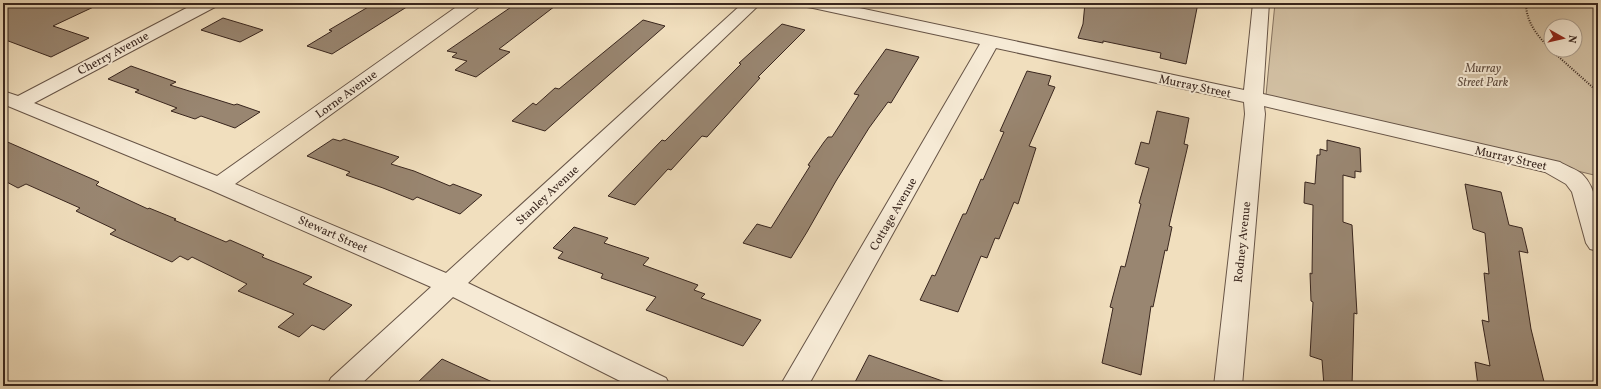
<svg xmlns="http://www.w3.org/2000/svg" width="1601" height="389" viewBox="0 0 1601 389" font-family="Vollkorn,serif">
  <rect width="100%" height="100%" fill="#f1dfbe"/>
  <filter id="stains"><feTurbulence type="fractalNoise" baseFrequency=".005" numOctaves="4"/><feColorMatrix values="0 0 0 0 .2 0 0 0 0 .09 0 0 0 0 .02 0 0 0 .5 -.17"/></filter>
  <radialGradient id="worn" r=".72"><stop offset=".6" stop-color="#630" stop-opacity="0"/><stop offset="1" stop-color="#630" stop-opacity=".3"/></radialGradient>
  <path fill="#d2c0a3" stroke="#867360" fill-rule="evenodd" d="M 1275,3 L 1583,3 L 1598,7 L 1598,176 L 1266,95 ZM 1551,26 L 1575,26 L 1575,50 L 1551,50 Z"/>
  <g fill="#998671" stroke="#39261e">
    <path d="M 3,3 L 102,3 L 53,26 L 89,38 L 51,57 L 3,39 Z"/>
    <path d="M 375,3 L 413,3 L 332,54 L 307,46 L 332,31 L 329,30 Z"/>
    <path d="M 517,3 L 559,3 L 499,49 L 510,52 L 476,77 L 455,70 L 467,61 L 452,57 L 457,53 L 447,51 Z"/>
    <path d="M 1085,3 L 1198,3 L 1186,64 L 1160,58 L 1161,53 L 1103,41 L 1103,43 L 1078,38 L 1083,24 Z"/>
    <path d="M 223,18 L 263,30 L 240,42 L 201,30 Z"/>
    <path d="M 643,20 L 665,26 L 545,131 L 512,121 L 533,103 L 536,105 L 555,88 L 559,89 Z"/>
    <path d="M 782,24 L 805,30 L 758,77 L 760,78 L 707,137 L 702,136 L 671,170 L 668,169 L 635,205 L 608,196 L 662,140 L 665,141 L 741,64 L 739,63 Z"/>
    <path d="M 886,49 L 919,57 L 891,103 L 888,102 L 869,128 L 836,181 L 807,232 L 791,258 L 743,243 L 757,224 L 771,228 L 810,166 L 808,165 L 824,142 L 828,137 L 832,137 L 859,95 L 854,94 Z"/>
    <path d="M 131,66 L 176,82 L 170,85 L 234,105 L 237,104 L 260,112 L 235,128 L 201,116 L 195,119 L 171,111 L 177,108 L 135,92 L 139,90 L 108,79 Z"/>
    <path d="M 1027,71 L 1051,76 L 1048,85 L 1055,87 L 1029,146 L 1036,148 L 1018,204 L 1014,202 L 999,239 L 995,238 L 987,258 L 981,256 L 958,312 L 920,300 L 932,275 L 935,276 L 963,214 L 966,214 L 981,179 L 983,180 L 1004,132 L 1000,131 Z"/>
    <path d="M 1157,111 L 1189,118 L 1184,144 L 1188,145 L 1169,226 L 1172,227 L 1167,251 L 1165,250 L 1153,307 L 1151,306 L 1141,375 L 1102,363 L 1113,308 L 1110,307 L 1121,266 L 1125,267 L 1141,204 L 1139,203 L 1149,168 L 1135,164 L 1141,142 L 1149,144 Z"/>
    <path d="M 333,139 L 340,141 L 344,139 L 399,157 L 391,164 L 414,171 L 450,186 L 453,184 L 482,195 L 460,214 L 417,197 L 413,200 L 383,188 L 346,175 L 350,172 L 307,156 Z"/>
    <path d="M 3,140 L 99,182 L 96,185 L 148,209 L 149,208 L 176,219 L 174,220 L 226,242 L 230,240 L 264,255 L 262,257 L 312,277 L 303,284 L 352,305 L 324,330 L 312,325 L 299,337 L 278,327 L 294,314 L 238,291 L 247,284 L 192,257 L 188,260 L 180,256 L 172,262 L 110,234 L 116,230 L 76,211 L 80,208 L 26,184 L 18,188 L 3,180 Z"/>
    <path d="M 1327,140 L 1360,148 L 1361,172 L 1355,171 L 1355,178 L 1343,175 L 1343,222 L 1352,225 L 1357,314 L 1354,313 L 1352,386 L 1324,386 L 1322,360 L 1310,356 L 1313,302 L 1311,301 L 1310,273 L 1312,274 L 1313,205 L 1304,203 L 1305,182 L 1315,184 L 1317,155 L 1320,155 L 1320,149 L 1327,151 Z"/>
    <path d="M 1465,184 L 1501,192 L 1509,225 L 1522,228 L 1528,253 L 1519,251 L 1531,329 L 1545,386 L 1478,386 L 1475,362 L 1490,366 L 1482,320 L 1489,322 L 1484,273 L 1489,274 L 1485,233 L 1473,229 Z"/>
    <path d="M 574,227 L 608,238 L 604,243 L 649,258 L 643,265 L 698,285 L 694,290 L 705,294 L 701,298 L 761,320 L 743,346 L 646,310 L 656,297 L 601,278 L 603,274 L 558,258 L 563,252 L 553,248 Z"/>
    <path d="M 869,355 L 948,383 L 947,386 L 853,386 Z"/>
    <path d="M 442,359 L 501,386 L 414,386 Z"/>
  </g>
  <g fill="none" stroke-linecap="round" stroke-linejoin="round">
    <defs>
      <g id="minor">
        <path d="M 196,3 L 217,3 L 215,7 L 34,103 L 217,176 L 462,3 L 481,3 L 479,7 L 235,184 L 446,273 L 743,3 L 761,3 L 468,283 L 666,378 L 670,386 L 630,386 L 453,297 L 359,386 L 327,386 L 331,378 L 431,287 L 211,190 L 3,104 L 3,91 L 18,96 Z"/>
        <path d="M 805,3 L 836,3 L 1244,90 L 1253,3 L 1269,3 L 1263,94 L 1560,162 C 1566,166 1576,169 1582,174 C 1601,192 1598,226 1598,251 L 1590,249 L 1586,243 L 1572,192 L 1566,184 L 1545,172 L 1264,106 L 1265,114 L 1242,386 L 1214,386 L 1245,114 L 1244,102 L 996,48 L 808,386 L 780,386 L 980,44 L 813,8 L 807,7 Z"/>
      </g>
    </defs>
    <use href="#minor" stroke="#675446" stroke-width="2"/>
    <g stroke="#39261e" stroke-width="2" stroke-dasharray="1 1.5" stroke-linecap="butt">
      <path d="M 1526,3 C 1526,23 1538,36 1551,50"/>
      <path d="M 1551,50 L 1598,92"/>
    </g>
    <use href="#minor" fill="#f6ead5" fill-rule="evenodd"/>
  </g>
  <g text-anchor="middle" stroke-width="4" stroke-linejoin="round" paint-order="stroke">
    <g font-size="12" fill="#39261e" stroke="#f6ead5">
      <text transform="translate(113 53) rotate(-28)" y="4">Cherry Avenue</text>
      <text transform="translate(1195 86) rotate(12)" y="4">Murray Street</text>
      <text transform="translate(346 94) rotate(-36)" y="4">Lorne Avenue</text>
      <text transform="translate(1511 158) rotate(13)" y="4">Murray Street</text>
      <text transform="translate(547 195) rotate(-43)" y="4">Stanley Avenue</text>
      <text transform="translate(893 214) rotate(-60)" y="4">Cottage Avenue</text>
      <text transform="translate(333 234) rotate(24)" y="4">Stewart Street</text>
      <text transform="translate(1242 242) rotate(-84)" y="4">Rodney Avenue</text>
    </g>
    <g font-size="12" font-style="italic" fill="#5f4c3f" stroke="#f6ead5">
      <text x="1483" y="72">Murray<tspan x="1483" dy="14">Street Park</tspan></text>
    </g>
  </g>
  <rect width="1601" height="389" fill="none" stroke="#f1dfbe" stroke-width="16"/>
  <rect x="4" y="4" width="1593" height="381" fill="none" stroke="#39261e" stroke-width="2"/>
  <rect x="8" y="8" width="1585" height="373" fill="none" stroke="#39261e"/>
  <g transform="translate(1563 38) rotate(98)"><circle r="19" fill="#f6ead5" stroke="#aa9c8c"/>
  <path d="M0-3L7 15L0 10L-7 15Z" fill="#8f2418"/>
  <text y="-6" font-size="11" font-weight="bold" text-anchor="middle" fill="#39261e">N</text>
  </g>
  <rect width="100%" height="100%" filter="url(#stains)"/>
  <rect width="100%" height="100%" fill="url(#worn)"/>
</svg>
